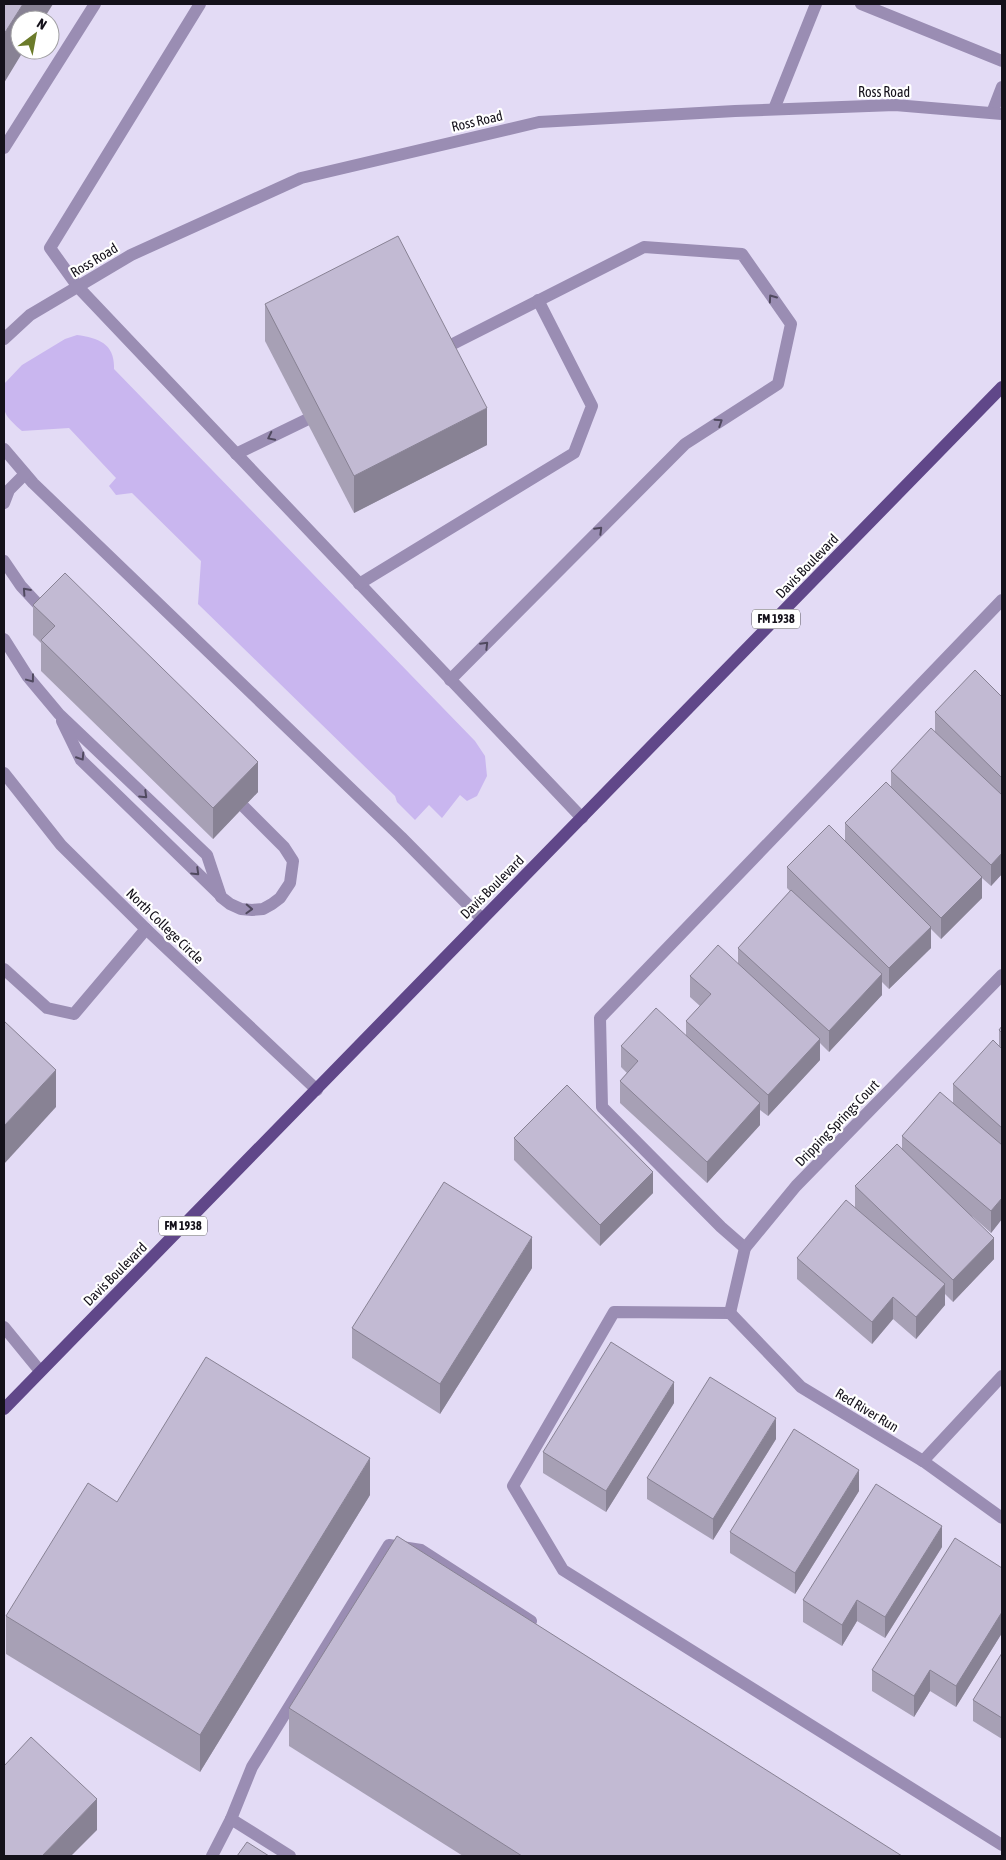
<svg xmlns="http://www.w3.org/2000/svg" width="1006" height="1860" viewBox="0 0 1006 1860" font-family="'Asap Condensed',sans-serif">
  <rect width="100%" height="100%" fill="#e3dbf5"/>
  <path fill="#c9b6ef" d="M 77,335 C 99,338 115,344 114,369 L 475,741 L 485,756 L 487,776 L 477,796 L 467,801 L 460,795 L 442,818 L 429,805 L 415,820 L 397,802 L 395,796 L 198,604 L 201,561 L 132,493 L 116,495 L 109,486 L 116,478 L 69,428 L 22,431 C 0,412 4,412 4,384 L 22,365 L 65,339 Z"/>
  <g fill="none" stroke-linecap="round" stroke-linejoin="round">
    <g stroke="#9a8db3" stroke-width="12">
      <path d="M 200,4 L 50,248 L 78,287 L 582,818"/>
      <path d="M 861,4 L 1002,61"/>
      <path d="M 774,109 L 816,4"/>
      <path d="M 992,113 L 1002,87"/>
      <path d="M 4,148 L 95,4"/>
      <path d="M 4,339 L 30,315 L 131,255 L 301,178 L 539,122 L 735,111 L 895,105 L 1002,114"/>
      <path d="M 439,351 L 644,247 L 742,254 L 791,324 L 778,384 L 685,444 L 450,680"/>
      <path d="M 4,449 L 33,483 L 401,837 L 482,919"/>
      <path d="M 236,454 L 306,420"/>
      <path d="M 4,503 L 9,490 L 25,474"/>
      <path d="M 4,561 L 21,586 L 47,614"/>
      <path d="M 359,584 L 574,453 L 592,406 L 538,300"/>
      <path d="M 4,639 L 28,677 L 59,714 L 207,855 L 221,897 L 230,904 L 241,909 L 252,910 L 263,909 L 272,904 L 280,898 L 290,883 L 293,861 L 284,847 L 244,807"/>
      <path d="M 62,721 L 81,760 L 220,895"/>
      <path d="M 4,773 L 61,845 L 146,929 L 317,1090"/>
      <path d="M 4,969 L 47,1008 L 74,1014 L 146,929"/>
      <path d="M 745,1248 L 721,1227 L 602,1107 L 600,1018 L 1002,600"/>
      <path d="M 730,1313 L 614,1312 L 513,1486 L 563,1570 L 1002,1845"/>
      <path d="M 730,1313 L 745,1248 L 796,1186 L 1002,975"/>
      <path d="M 730,1313 L 801,1387 L 923,1461 L 1002,1518"/>
      <path d="M 4,1327 L 40,1371"/>
      <path d="M 923,1461 L 1002,1376"/>
      <path d="M 231,1819 L 252,1767 L 389,1545 L 421,1550 L 531,1621"/>
      <path d="M 212,1856 L 231,1819 L 290,1856"/>
    </g>
    <path stroke="#604789" stroke-width="12" d="M 4,1409 L 1002,387"/>
  </g>
  <g fill="#a7a0b5">
    <path d="M 265,304 L 487,445 L 354,513 L 265,341 Z"/>
    <path d="M 33,605 L 258,792 L 213,839 L 41,671 L 41,643 L 33,635 Z"/>
    <path d="M 1002,697 L 1002,874 L 991,886 L 982,878 L 982,898 L 941,939 L 931,929 L 931,948 L 889,989 L 882,982 L 882,995 L 829,1052 L 820,1043 L 820,1060 L 768,1116 L 760,1110 L 760,1125 L 707,1183 L 620,1103 L 620,1081 L 627,1073 L 621,1067 L 621,1046 L 686,1036 L 686,1021 L 700,1006 L 690,997 L 690,976 L 738,963 L 738,948 L 790,891 L 787,888 L 787,867 L 845,842 L 845,823 L 891,787 L 891,771 L 935,732 L 935,712 Z"/>
    <path d="M 1002,1026 L 1002,1219 L 991,1233 L 972,1216 L 994,1259 L 953,1302 L 945,1294 L 945,1305 L 916,1339 L 893,1319 L 872,1344 L 797,1279 L 797,1258 L 861,1213 L 855,1208 L 855,1186 L 902,1149 L 902,1136 L 953,1103 L 953,1084 L 999,1046 L 999,1030 Z"/>
    <path d="M 514,1138 L 653,1193 L 600,1246 L 514,1160 Z"/>
    <path d="M 532,1268 L 440,1414 L 352,1358 L 352,1328 Z"/>
    <path d="M 674,1403 L 606,1512 L 543,1473 L 543,1452 Z"/>
    <path d="M 776,1439 L 713,1540 L 647,1499 L 647,1478 Z"/>
    <path d="M 859,1491 L 795,1594 L 730,1553 L 730,1532 Z"/>
    <path d="M 370,1495 L 200,1772 L 6,1654 L 6,1616 Z"/>
    <path d="M 942,1547 L 885,1638 L 857,1621 L 842,1646 L 803,1622 L 803,1600 Z"/>
    <path d="M 1002,1568 L 1002,1633 L 956,1707 L 930,1691 L 914,1717 L 872,1691 L 872,1670 Z"/>
    <path d="M 1002,1653 L 1002,1739 L 973,1721 L 973,1700 Z"/>
    <path d="M 289,1708 L 902,1856 L 463,1856 L 289,1746 Z"/>
  </g>
  <g fill="#888294">
    <path d="M 23,4 L 53,4 L 43,20 L 20,20 L 20,50 L 24,50 L 4,83 L 4,34 Z"/>
    <path d="M 487,408 L 487,445 L 354,513 L 354,476 Z"/>
    <path d="M 258,762 L 258,792 L 213,839 L 213,808 Z"/>
    <path d="M 1002,853 L 1002,874 L 991,886 L 991,865 Z"/>
    <path d="M 982,877 L 982,898 L 941,939 L 941,918 Z"/>
    <path d="M 931,927 L 931,948 L 889,989 L 889,968 Z"/>
    <path d="M 882,974 L 882,995 L 829,1052 L 829,1031 Z"/>
    <path d="M 820,1039 L 820,1060 L 768,1116 L 768,1095 Z"/>
    <path d="M 56,1070 L 56,1107 L 4,1164 L 4,1126 Z"/>
    <path d="M 760,1103 L 760,1125 L 707,1183 L 707,1162 Z"/>
    <path d="M 653,1172 L 653,1193 L 600,1246 L 600,1225 Z"/>
    <path d="M 1002,1198 L 1002,1219 L 991,1233 L 991,1211 Z"/>
    <path d="M 532,1237 L 532,1268 L 440,1414 L 440,1384 Z"/>
    <path d="M 994,1238 L 994,1259 L 953,1302 L 953,1280 Z"/>
    <path d="M 945,1284 L 945,1305 L 916,1339 L 916,1317 Z"/>
    <path d="M 893,1297 L 893,1319 L 872,1344 L 872,1322 Z"/>
    <path d="M 674,1382 L 674,1403 L 606,1512 L 606,1491 Z"/>
    <path d="M 776,1418 L 776,1439 L 713,1540 L 713,1519 Z"/>
    <path d="M 370,1458 L 370,1495 L 200,1772 L 200,1735 Z"/>
    <path d="M 859,1470 L 859,1491 L 795,1594 L 795,1573 Z"/>
    <path d="M 942,1526 L 942,1547 L 885,1638 L 885,1617 Z"/>
    <path d="M 857,1600 L 857,1621 L 842,1646 L 842,1625 Z"/>
    <path d="M 1002,1612 L 1002,1633 L 956,1707 L 956,1686 Z"/>
    <path d="M 930,1670 L 930,1691 L 914,1717 L 914,1696 Z"/>
    <path d="M 97,1799 L 97,1830 L 71,1856 L 42,1856 Z"/>
  </g>
  <g fill="#c2bad3" stroke="#888294">
    <path d="M 4,4 L 23,4 L 4,34 Z"/>
    <path d="M 398,236 L 487,408 L 354,476 L 265,304 Z"/>
    <path d="M 65,573 L 258,762 L 213,808 L 41,640 L 55,626 L 33,605 Z"/>
    <path d="M 975,670 L 1002,697 L 1002,778 L 935,712 Z"/>
    <path d="M 931,728 L 1002,795 L 1002,853 L 991,865 L 891,771 Z"/>
    <path d="M 886,782 L 982,877 L 941,918 L 845,823 Z"/>
    <path d="M 829,825 L 931,927 L 889,968 L 787,867 Z"/>
    <path d="M 791,890 L 882,974 L 829,1031 L 738,948 Z"/>
    <path d="M 718,945 L 820,1039 L 768,1095 L 686,1021 L 711,994 L 690,976 Z"/>
    <path d="M 656,1008 L 760,1103 L 707,1162 L 620,1081 L 638,1061 L 621,1046 Z"/>
    <path d="M 4,1021 L 56,1070 L 4,1126 Z"/>
    <path d="M 1002,1026 L 1002,1033 L 999,1030 Z"/>
    <path d="M 993,1040 L 1002,1049 L 1002,1128 L 953,1084 Z"/>
    <path d="M 567,1085 L 653,1172 L 600,1225 L 514,1138 Z"/>
    <path d="M 940,1092 L 1002,1145 L 1002,1198 L 991,1211 L 902,1136 Z"/>
    <path d="M 897,1144 L 994,1238 L 953,1280 L 855,1186 Z"/>
    <path d="M 444,1182 L 532,1237 L 440,1384 L 352,1328 Z"/>
    <path d="M 846,1200 L 945,1284 L 916,1317 L 893,1297 L 872,1322 L 797,1258 Z"/>
    <path d="M 611,1342 L 674,1382 L 606,1491 L 543,1452 Z"/>
    <path d="M 206,1357 L 370,1458 L 200,1735 L 6,1616 L 88,1483 L 117,1502 Z"/>
    <path d="M 710,1377 L 776,1418 L 713,1519 L 647,1478 Z"/>
    <path d="M 794,1429 L 859,1470 L 795,1573 L 730,1532 Z"/>
    <path d="M 876,1484 L 942,1526 L 885,1617 L 857,1600 L 842,1625 L 803,1600 Z"/>
    <path d="M 397,1536 L 902,1856 L 522,1856 L 289,1708 Z"/>
    <path d="M 955,1538 L 1002,1568 L 1002,1612 L 956,1686 L 930,1670 L 914,1696 L 872,1670 Z"/>
    <path d="M 1002,1653 L 1002,1718 L 973,1700 Z"/>
    <path d="M 31,1737 L 97,1799 L 42,1856 L 4,1856 L 4,1766 Z"/>
    <path d="M 247,1842 L 269,1856 L 237,1856 Z"/>
  </g>
  <defs><path id="oneway-chevron" d="M-2-3.5L2.5 0L-2 3.5" fill="none" stroke-width="1.6" stroke-linecap="round" stroke-linejoin="round" transform="scale(1.25)"/></defs>
  <g stroke="#50495f">
    <use href="#oneway-chevron" transform="translate(772 298) rotate(-125)"/>
    <use href="#oneway-chevron" transform="translate(719 422) rotate(-33)"/>
    <use href="#oneway-chevron" transform="translate(271 437) rotate(154)"/>
    <use href="#oneway-chevron" transform="translate(599 530) rotate(-45)"/>
    <use href="#oneway-chevron" transform="translate(26 591) rotate(-132)"/>
    <use href="#oneway-chevron" transform="translate(485 645) rotate(-45)"/>
    <use href="#oneway-chevron" transform="translate(31 679) rotate(53)"/>
    <use href="#oneway-chevron" transform="translate(81 757) rotate(57)"/>
    <use href="#oneway-chevron" transform="translate(144 795) rotate(44)"/>
    <use href="#oneway-chevron" transform="translate(196 872) rotate(44)"/>
    <use href="#oneway-chevron" transform="translate(249 909) rotate(2)"/>
  </g>
  <g text-anchor="middle" stroke-width="4.5" stroke-linejoin="round" paint-order="stroke">
    <g fill="#fff" stroke="#5a585f" stroke-width="1">
      <rect x="752" y="609.5" width="48" height="19" rx="4"/>
      <rect x="159" y="1216.5" width="48" height="19" rx="4"/>
    </g>
    <g font-size="12" font-weight="bold" fill="#14111a">
      <text x="776" y="623">FM 1938</text>
      <text x="183" y="1230">FM 1938</text>
    </g>
    <g font-size="14" fill="#14111a" stroke="#fff">
      <text x="884" y="97">Ross Road</text>
      <text transform="translate(477 121) rotate(-13)" y="5">Ross Road</text>
      <text transform="translate(94 260) rotate(-31)" y="5">Ross Road</text>
      <text transform="translate(807 566) rotate(-46)" y="5">Davis Boulevard</text>
      <text transform="translate(492 887) rotate(-45)" y="5">Davis Boulevard</text>
      <text transform="translate(165 926) rotate(44)" y="5">North College Circle</text>
      <text transform="translate(837 1123) rotate(-46)" y="5">Dripping Springs Court</text>
      <text transform="translate(115 1274) rotate(-45)" y="5">Davis Boulevard</text>
      <text transform="translate(867 1410) rotate(31)" y="5">Red River Run</text>
    </g>
  </g>
  <rect width="1006" height="1860" fill="none" stroke="#14111a" stroke-width="10"/>
  <g transform="translate(35 35) rotate(32)"><circle r="24" fill="#ffffff" stroke="#a1a0a3"/>
  <path d="M0-4L9 19L0 12L-9 19Z" fill="#6b7b2a"/>
  <text y="-8" font-size="14" font-weight="bold" text-anchor="middle" fill="#14111a">N</text>
  </g>
</svg>
